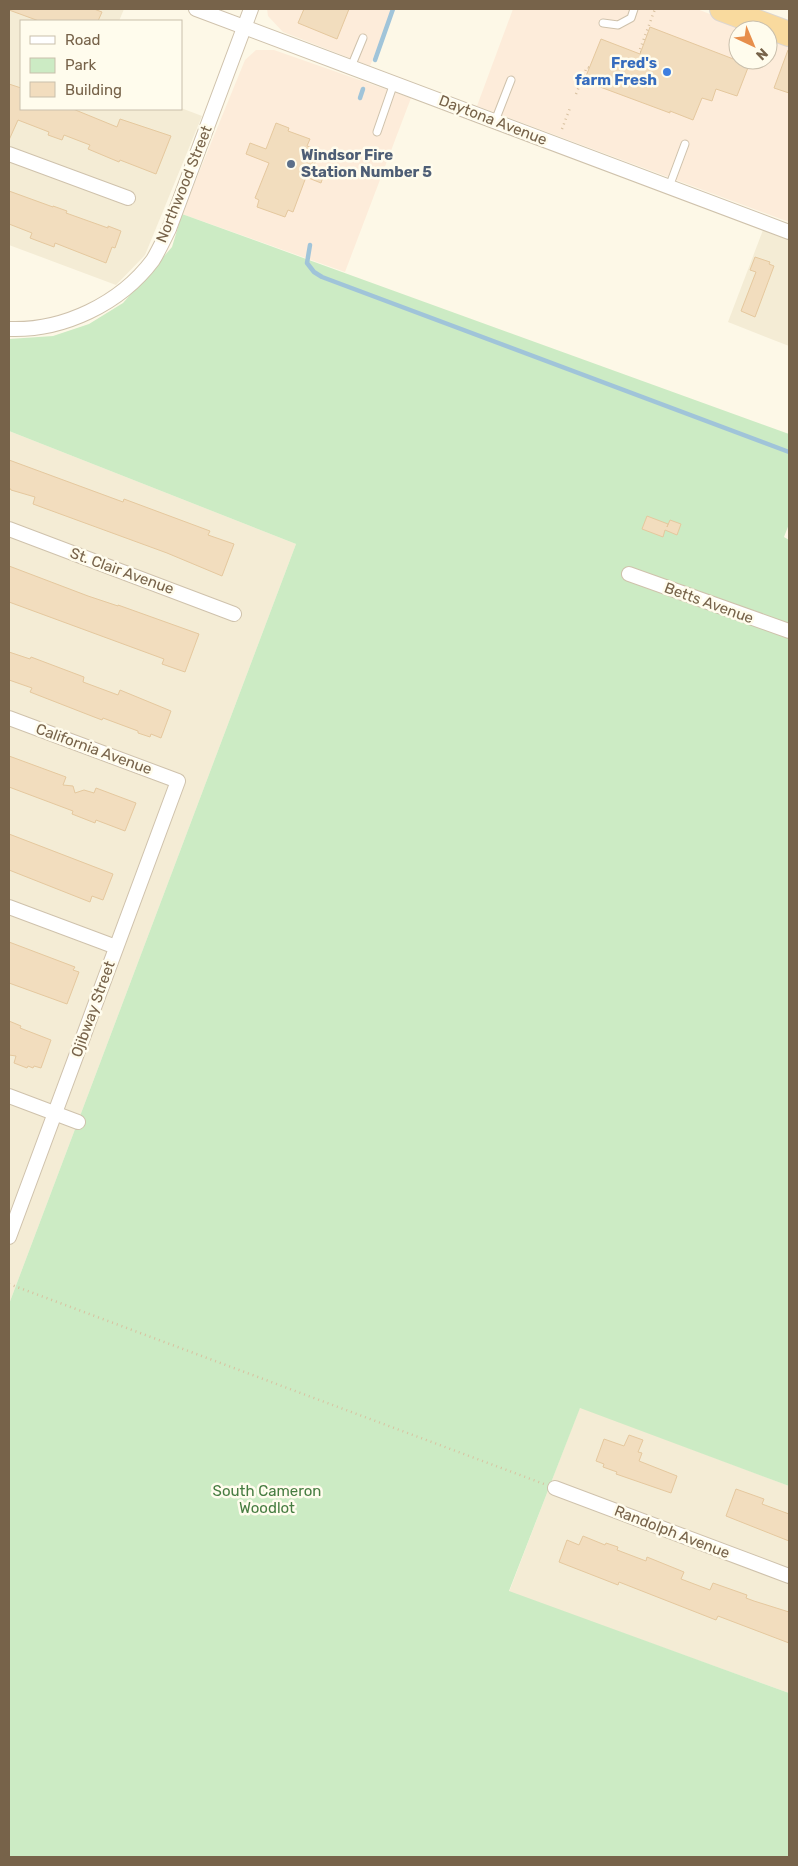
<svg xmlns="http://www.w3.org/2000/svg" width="798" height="1866" viewBox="0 0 798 1866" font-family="Rubik,sans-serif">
  <rect width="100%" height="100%" fill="#fdf8e7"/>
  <g fill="#f4ecd5">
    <path d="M 9,9 L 124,9 L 119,21 L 21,21 L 21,109 L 181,108 L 202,116 L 145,255 L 116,285 L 9,245 Z"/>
    <path d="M 763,230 L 789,239 L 789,346 L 728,322 Z"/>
    <path d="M 9,431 L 296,544 L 9,1304 Z"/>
    <path d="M 580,1407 L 789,1486 L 789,1693 L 509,1592 Z"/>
  </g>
  <g fill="#fdecda">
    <path d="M 267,9 L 393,9 L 370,66 L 283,32 L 268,16 Z"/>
    <path d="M 513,9 L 697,9 L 751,30 L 738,30 L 738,60 L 768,60 L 768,37 L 789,45 L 789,222 L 477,106 Z"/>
    <path d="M 256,50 L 274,50 L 411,98 L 345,272 L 182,214 L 245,60 Z"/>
  </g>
  <path fill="#ccebc4" d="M 182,214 L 789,434 L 789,524 L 784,537 L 789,540 L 789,1486 L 580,1408 L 509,1591 L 789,1693 L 789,1857 L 9,1857 L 9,1304 L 296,544 L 9,431 L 9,339 L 53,336 L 89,324 L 123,303 L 172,247 Z"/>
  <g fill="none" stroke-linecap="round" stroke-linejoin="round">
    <g stroke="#a0c4d9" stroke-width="4.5">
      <path d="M 375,60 L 393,9"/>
      <path d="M 360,98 L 363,89"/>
      <path d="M 310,245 L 307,263 L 314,272 L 322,277 L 789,452"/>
    </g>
  </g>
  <g fill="#f2ddbe" stroke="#e5c89e">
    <path d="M 9,9 L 94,9 L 102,12 L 98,21 L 39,21 L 9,10 Z"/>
    <path d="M 304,9 L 349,9 L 337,39 L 298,23 Z"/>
    <path d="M 650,27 L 749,65 L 737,96 L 716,89 L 712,101 L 702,98 L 693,120 L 670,111 L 670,113 L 584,81 L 601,39 L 640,54 Z"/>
    <path d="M 788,50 L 789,50 L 789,93 L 774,88 Z"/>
    <path d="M 9,84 L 21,88 L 21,109 L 73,109 L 117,127 L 120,119 L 171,136 L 156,174 L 120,160 L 119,162 L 88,149 L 90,145 L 64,135 L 62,140 L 48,135 L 49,132 L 18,120 L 9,140 Z"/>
    <path d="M 276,123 L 289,128 L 288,131 L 310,139 L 307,146 L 319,150 L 314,166 L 325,171 L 321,183 L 306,177 L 293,212 L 288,210 L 285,217 L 257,207 L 259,200 L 255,198 L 269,163 L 246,154 L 250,143 L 266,149 Z"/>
    <path d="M 9,191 L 53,207 L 53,206 L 67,211 L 66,213 L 108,228 L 108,226 L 121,231 L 115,248 L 112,247 L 106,263 L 55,243 L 54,247 L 30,238 L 32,233 L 9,224 Z"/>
    <path d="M 755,257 L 770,262 L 769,264 L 774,266 L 755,317 L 741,311 L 756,272 L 750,270 Z"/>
    <path d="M 9,460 L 123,502 L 124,499 L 210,531 L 208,535 L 234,544 L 222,576 L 167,553 L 33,504 L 35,497 L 11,490 L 9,487 Z"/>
    <path d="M 647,516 L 668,524 L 667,527 L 670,520 L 681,524 L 677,535 L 665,530 L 663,537 L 642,529 Z"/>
    <path d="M 9,566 L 88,596 L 118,606 L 118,605 L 199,634 L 185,672 L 162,664 L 164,659 L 9,602 Z"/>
    <path d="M 9,652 L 30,659 L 31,657 L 84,677 L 83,682 L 118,695 L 120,690 L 171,711 L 161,738 L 151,734 L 150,737 L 138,733 L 138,731 L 103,718 L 102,720 L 89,715 L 30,692 L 32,688 L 9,680 Z"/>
    <path d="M 9,756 L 66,777 L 63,785 L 73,786 L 75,793 L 84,790 L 94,793 L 96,788 L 136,803 L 125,831 L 96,820 L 95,823 L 72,814 L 73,811 L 9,787 Z"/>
    <path d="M 9,834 L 113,874 L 103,900 L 92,896 L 90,902 L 9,870 Z"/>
    <path d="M 9,942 L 75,967 L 73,970 L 79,972 L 67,1004 L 9,983 Z"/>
    <path d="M 9,1021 L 21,1026 L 20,1028 L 51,1040 L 41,1068 L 34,1066 L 33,1068 L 28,1066 L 27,1068 L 14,1063 L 16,1056 L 9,1055 Z"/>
    <path d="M 629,1435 L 643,1440 L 638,1452 L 642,1453 L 639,1461 L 677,1476 L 671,1493 L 616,1474 L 617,1472 L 603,1467 L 604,1464 L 596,1461 L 604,1439 L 624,1446 Z"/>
    <path d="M 736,1489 L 764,1499 L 762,1504 L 789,1514 L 789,1541 L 726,1516 Z"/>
    <path d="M 583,1536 L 605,1545 L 606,1543 L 618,1547 L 617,1550 L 646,1561 L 647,1557 L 684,1572 L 681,1579 L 710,1590 L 713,1583 L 747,1595 L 746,1598 L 754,1601 L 789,1612 L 789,1643 L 718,1616 L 716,1620 L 619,1582 L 618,1585 L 559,1562 L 567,1540 L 579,1545 Z"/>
  </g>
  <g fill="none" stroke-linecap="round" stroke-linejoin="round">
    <defs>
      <g id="service">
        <path d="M 603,23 L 618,25 L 631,18 L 634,9"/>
        <path d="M 351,67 L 363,38"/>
        <path d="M 495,121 L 511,80"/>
        <path d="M 377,132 L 394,83"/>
        <path d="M 669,187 L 685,144"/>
      </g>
      <g id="minor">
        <path d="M 196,9 L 789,232"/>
        <path d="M 9,154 L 128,198"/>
        <path d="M 9,329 C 63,331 120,304 153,260 C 159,250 164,239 169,229 L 251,9"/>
        <path d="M 9,529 L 234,614"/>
        <path d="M 629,574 L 789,631"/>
        <path d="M 9,718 L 178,781 L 9,1237"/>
        <path d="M 9,907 L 116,947"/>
        <path d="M 9,1096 L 78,1122"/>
        <path d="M 555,1488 L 789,1576"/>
      </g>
      <path id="trunk" d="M 722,9 L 789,34"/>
    </defs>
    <use href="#service" stroke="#cfc2ac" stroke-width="9"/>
    <use href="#minor" stroke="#cfc2ac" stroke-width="16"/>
    <use href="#trunk" stroke="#dcd6d0" stroke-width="26"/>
    <g stroke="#d8c1a0" stroke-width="2.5" stroke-dasharray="1 4" stroke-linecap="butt">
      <path d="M 641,52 L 639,52 L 655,9"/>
      <path d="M 576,94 L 587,67 L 590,68"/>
      <path d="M 562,129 L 570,108"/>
      <path d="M 9,1284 L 544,1484"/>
    </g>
    <use href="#service" stroke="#fff" stroke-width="7"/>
    <use href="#minor" stroke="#fff" stroke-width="14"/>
    <use href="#trunk" stroke="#f9da9e" stroke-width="24"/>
  </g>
  <circle fill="#3f7fe0" stroke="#fffced" stroke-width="2" cx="667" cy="72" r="5"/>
  <circle fill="#5c6f8a" stroke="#fffced" stroke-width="2" cx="291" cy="164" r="5"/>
  <g text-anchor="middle" stroke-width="5" stroke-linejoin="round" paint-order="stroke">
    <g font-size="15" font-weight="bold" fill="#366cbe" stroke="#fffced" text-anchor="end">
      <text x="657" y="68">Fred's<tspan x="657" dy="17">farm Fresh</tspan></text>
    </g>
    <g font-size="15" fill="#77634a" stroke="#fffced">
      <text transform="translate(493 120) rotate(21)" y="5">Daytona Avenue</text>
      <text transform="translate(184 184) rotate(-68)" y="5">Northwood Street</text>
      <text transform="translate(122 571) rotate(20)" y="5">St. Clair Avenue</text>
      <text transform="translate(709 603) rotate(20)" y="5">Betts Avenue</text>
      <text transform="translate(94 749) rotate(20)" y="5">California Avenue</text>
      <text transform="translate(93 1009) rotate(-70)" y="5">Ojibway Street</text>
      <text transform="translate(672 1532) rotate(21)" y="5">Randolph Avenue</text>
    </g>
    <g font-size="15" font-weight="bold" fill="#4e5e75" stroke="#fffced" text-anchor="start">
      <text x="301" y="160">Windsor Fire<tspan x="301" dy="17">Station Number 5</tspan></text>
    </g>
    <g font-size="15" fill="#477d42" stroke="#fffced">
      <text x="267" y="1496">South Cameron<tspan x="267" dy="17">Woodlot</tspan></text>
    </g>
  </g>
  <rect width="798" height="1866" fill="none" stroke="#77634a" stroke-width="20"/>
  <rect x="20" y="20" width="162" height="90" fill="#fffced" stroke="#c9bfac"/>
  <rect x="30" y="36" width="25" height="8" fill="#ffffff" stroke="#c9bfac"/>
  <text x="65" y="45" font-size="15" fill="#77634a">Road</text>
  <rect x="30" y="58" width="25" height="15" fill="#ccebc4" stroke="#c9bfac"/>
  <text x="65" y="70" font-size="15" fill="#77634a">Park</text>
  <rect x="30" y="82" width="25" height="15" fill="#f2ddbe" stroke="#c9bfac"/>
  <text x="65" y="95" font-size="15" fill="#77634a">Building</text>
  <g transform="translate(753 45) rotate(136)"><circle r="24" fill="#fffced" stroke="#c9bfac"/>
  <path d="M0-4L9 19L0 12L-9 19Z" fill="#e78e4b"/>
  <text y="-8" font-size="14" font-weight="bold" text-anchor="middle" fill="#77634a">N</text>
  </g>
</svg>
